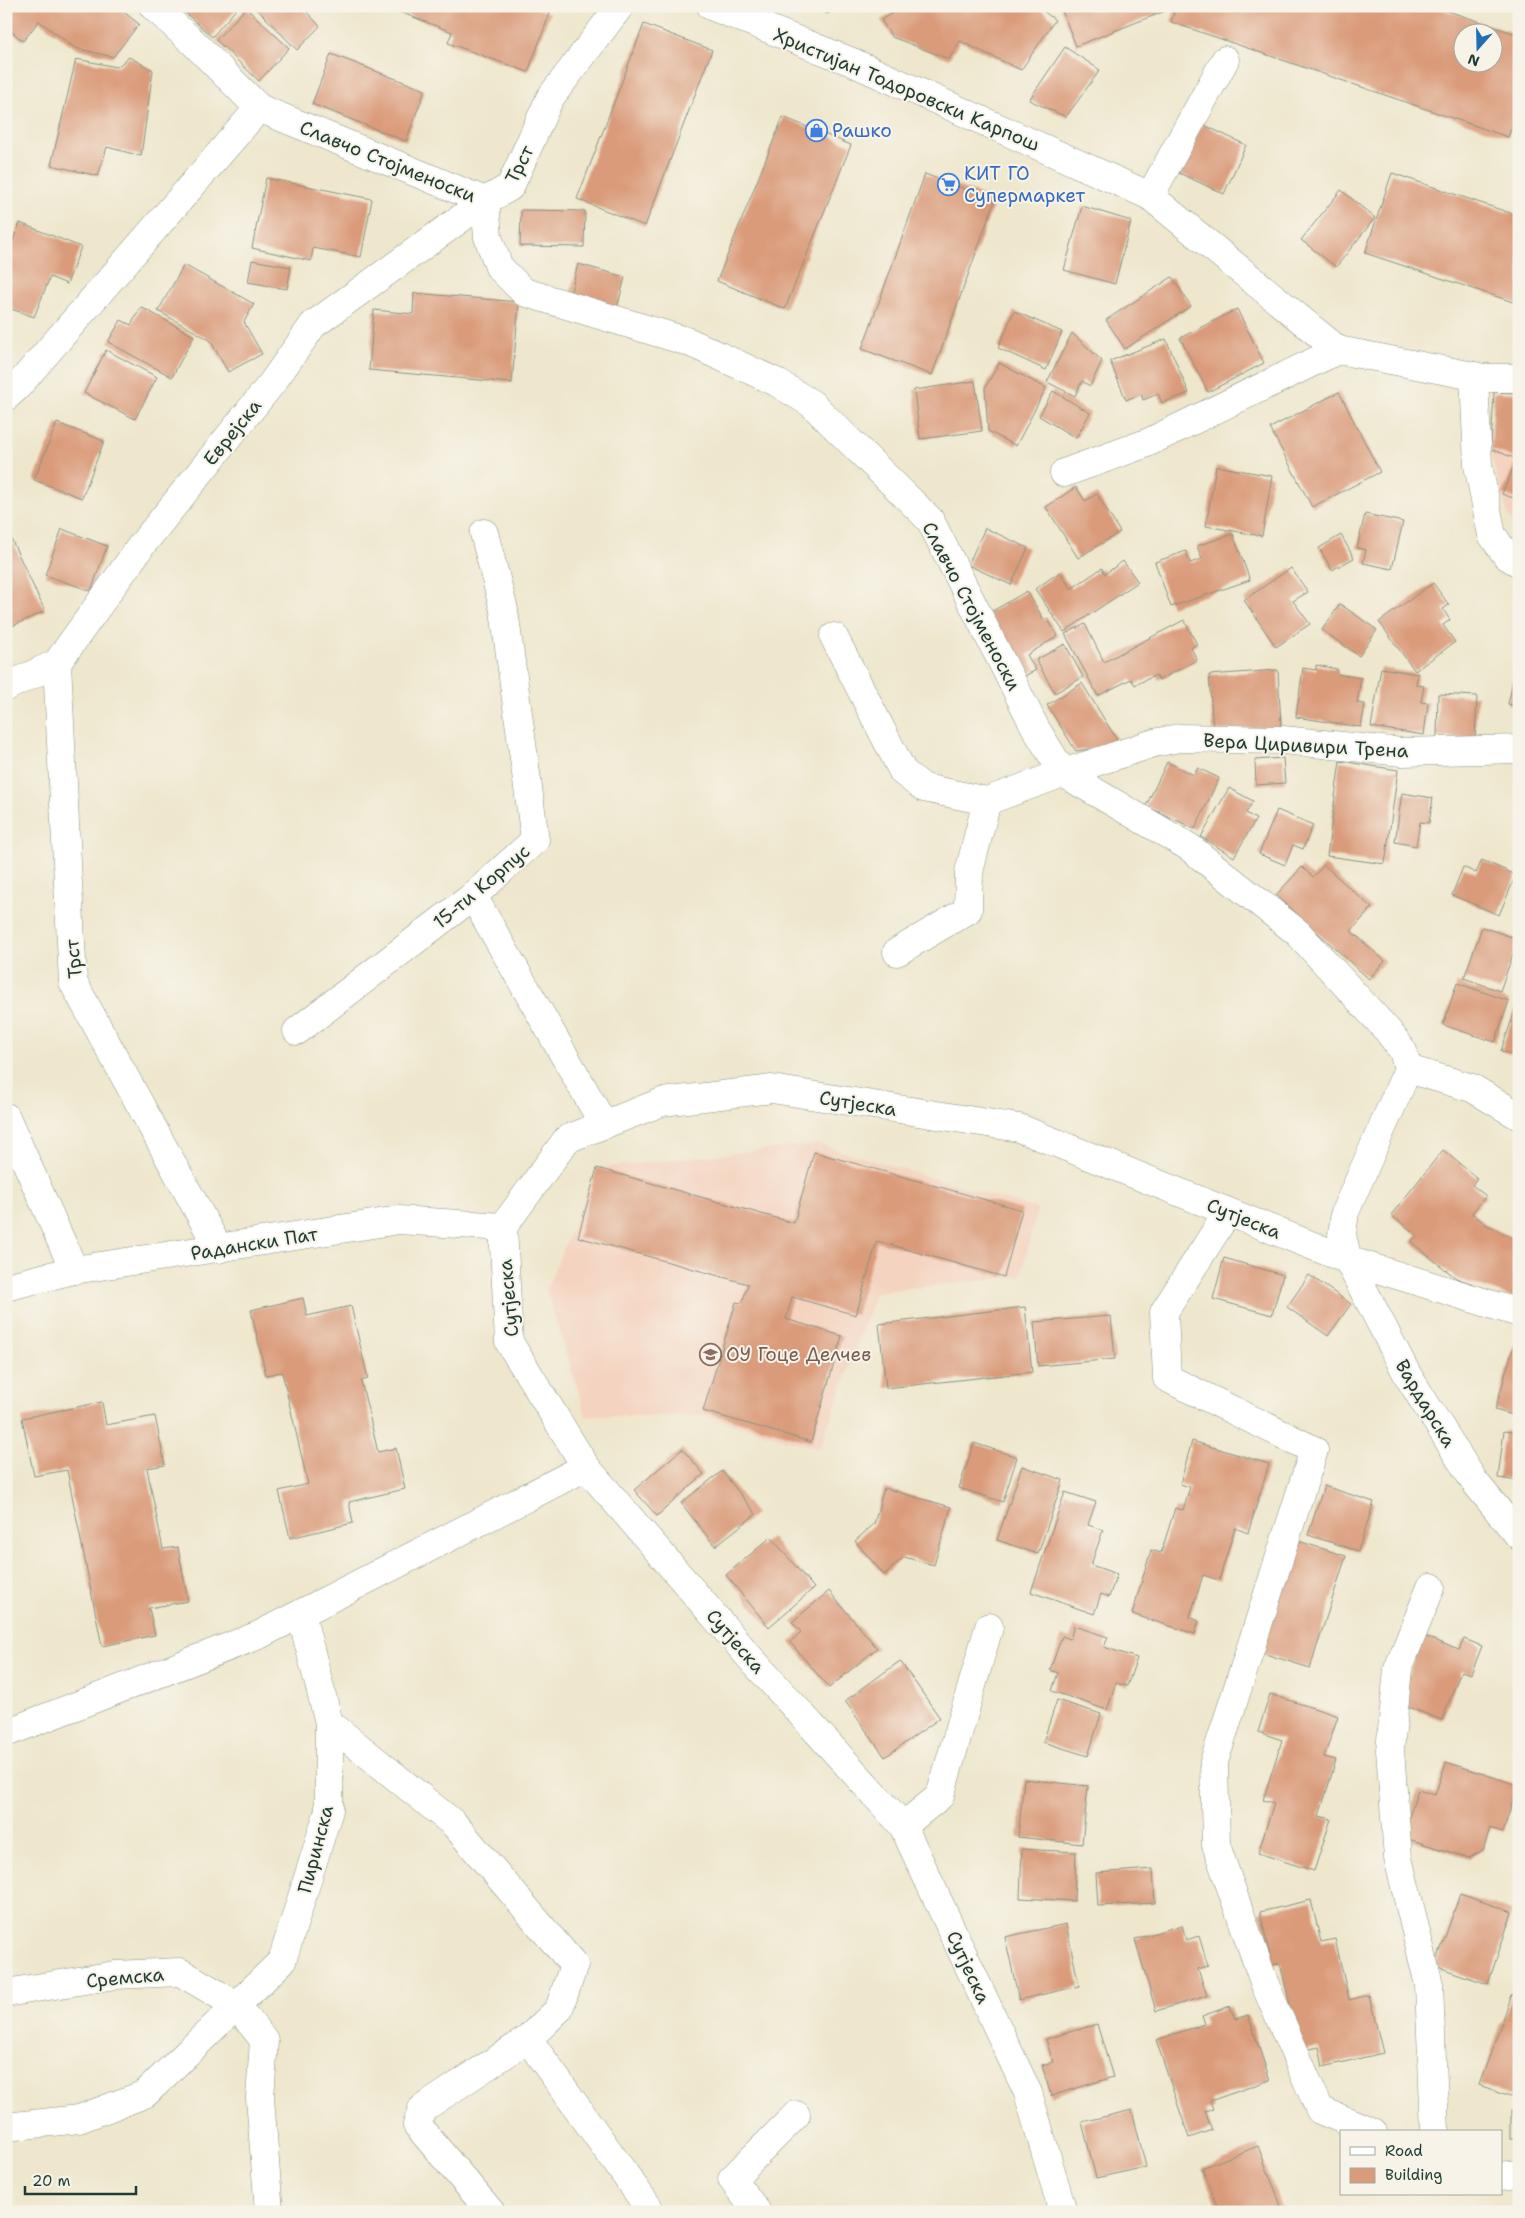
<svg xmlns="http://www.w3.org/2000/svg" width="1525" height="2218" viewBox="0 0 1525 2218" font-family="'Shantell Sans',sans-serif">
  <rect width="100%" height="100%" fill="#f7f3e8"/>
  <filter id="ink" filterUnits="userSpaceOnUse"><feTurbulence type="fractalNoise" baseFrequency=".02" numOctaves="2"/><feDisplacementMap in="SourceGraphic" scale="10" xChannelSelector="R" yChannelSelector="G"/><feConvolveMatrix kernelMatrix="1 2 1 2 8 2 1 2 1" color-interpolation-filters="sRGB"/></filter>
  <filter id="wash" filterUnits="userSpaceOnUse"><feTurbulence type="fractalNoise" baseFrequency=".0096" numOctaves="4" result="noise"/><feDisplacementMap in="SourceGraphic" scale="20" xChannelSelector="R" yChannelSelector="G"/><feGaussianBlur stdDeviation="1.12" result="paint"/><feColorMatrix in="noise" values="0 0 0 0 0 0 0 0 0 0 0 0 0 0 0 0 0 1.4 0 .05"/><feComposite in="paint" operator="in"/></filter>
  <g filter="url(#wash)">
    <rect width="100%" height="100%" fill="#eee7cd"/>
    <g fill="#f4d3c0">
      <path d="M 1494,392 L 1519,393 L 1519,532 L 1508,515 L 1491,455 Z"/>
      <path d="M 818,1144 L 1037,1209 L 1021,1276 L 876,1292 L 820,1449 L 707,1416 L 586,1416 L 546,1290 L 597,1168 Z"/>
    </g>
    <g id="blocks">
      <g fill="#da9b7a" fill-rule="evenodd">
        <path d="M 6,6 L 116,6 L 139,24 L 113,57 L 75,48 L 39,21 L 23,41 L 6,27 Z"/>
        <path d="M 178,6 L 239,6 L 212,37 Z"/>
        <path d="M 257,6 L 301,6 L 320,26 L 297,50 L 256,8 Z"/>
        <path d="M 384,6 L 531,6 L 550,13 L 528,72 L 448,43 L 452,32 Z"/>
        <path d="M 814,6 L 832,6 L 828,14 Z"/>
        <path d="M 903,6 L 1037,6 L 1055,20 L 1021,70 L 960,41 L 949,59 L 892,37 L 881,20 Z"/>
        <path d="M 1060,6 L 1172,6 L 1173,8 L 1076,46 Z"/>
        <path d="M 1176,6 L 1433,6 L 1519,35 L 1519,106 L 1508,137 L 1171,22 ZM 1462,32 L 1492,32 L 1492,62 L 1462,62 Z"/>
        <path d="M 246,8 L 289,48 L 259,81 L 216,40 Z"/>
        <path d="M 644,24 L 712,50 L 645,226 L 577,199 Z"/>
        <path d="M 1065,47 L 1100,70 L 1066,117 L 1029,100 Z"/>
        <path d="M 331,54 L 425,90 L 406,141 L 312,104 Z"/>
        <path d="M 129,57 L 153,70 L 141,156 L 107,147 L 98,176 L 51,165 L 76,59 L 117,67 Z"/>
        <path d="M 783,117 L 851,145 L 785,309 L 717,281 Z"/>
        <path d="M 1202,124 L 1246,145 L 1224,194 L 1179,173 Z"/>
        <path d="M 1392,173 L 1519,216 L 1519,304 L 1365,253 Z"/>
        <path d="M 925,174 L 995,200 L 932,375 L 862,349 Z"/>
        <path d="M 266,178 L 372,199 L 361,257 L 313,248 L 311,261 L 252,248 Z"/>
        <path d="M 1341,190 L 1375,218 L 1336,267 L 1301,240 Z"/>
        <path d="M 1082,206 L 1131,221 L 1115,284 L 1064,270 Z"/>
        <path d="M 521,210 L 585,211 L 584,247 L 520,246 Z"/>
        <path d="M 20,223 L 81,247 L 67,284 L 50,277 L 34,317 L 6,307 L 6,256 Z"/>
        <path d="M 252,260 L 291,267 L 287,289 L 248,282 Z"/>
        <path d="M 578,264 L 625,277 L 617,308 L 570,295 Z"/>
        <path d="M 184,265 L 254,304 L 244,322 L 262,354 L 228,372 L 210,340 L 158,311 Z"/>
        <path d="M 1172,277 L 1191,306 L 1125,349 L 1106,320 Z"/>
        <path d="M 414,293 L 519,302 L 512,383 L 369,370 L 374,310 L 413,314 Z"/>
        <path d="M 141,307 L 194,336 L 172,377 L 108,342 L 121,320 L 131,325 Z"/>
        <path d="M 1237,309 L 1264,363 L 1208,392 L 1180,338 Z"/>
        <path d="M 1014,311 L 1062,332 L 1046,370 L 998,348 Z"/>
        <path d="M 1072,333 L 1102,361 L 1090,386 L 1082,381 L 1075,396 L 1047,382 Z"/>
        <path d="M 1166,339 L 1189,393 L 1162,403 L 1158,394 L 1143,400 L 1141,394 L 1126,400 L 1110,361 Z"/>
        <path d="M 106,350 L 157,377 L 135,419 L 84,393 Z"/>
        <path d="M 999,363 L 1046,388 L 1016,446 L 988,431 L 985,388 Z"/>
        <path d="M 975,381 L 982,431 L 920,439 L 914,390 Z"/>
        <path d="M 1053,391 L 1090,413 L 1076,438 L 1039,416 Z"/>
        <path d="M 1339,392 L 1380,472 L 1312,507 L 1270,428 Z"/>
        <path d="M 1494,392 L 1519,393 L 1519,500 L 1502,494 L 1517,459 L 1491,449 Z"/>
        <path d="M 57,423 L 104,441 L 82,498 L 34,480 Z"/>
        <path d="M 1216,466 L 1272,476 L 1262,536 L 1206,526 Z"/>
        <path d="M 1076,487 L 1085,501 L 1097,494 L 1120,532 L 1078,558 L 1046,507 Z"/>
        <path d="M 1365,514 L 1403,522 L 1392,569 L 1363,563 L 1366,550 L 1357,548 Z"/>
        <path d="M 6,528 L 45,611 L 6,629 Z"/>
        <path d="M 985,528 L 1028,548 L 1011,585 L 968,565 Z"/>
        <path d="M 62,529 L 107,546 L 91,591 L 45,575 Z"/>
        <path d="M 1233,534 L 1250,580 L 1171,607 L 1155,562 L 1186,551 L 1190,563 L 1202,559 L 1197,546 Z"/>
        <path d="M 1341,535 L 1354,558 L 1332,570 L 1319,548 Z"/>
        <path d="M 1123,561 L 1138,582 L 1064,632 L 1035,589 L 1060,572 L 1071,589 L 1102,568 L 1105,574 Z"/>
        <path d="M 1291,568 L 1308,592 L 1293,601 L 1310,624 L 1276,647 L 1244,600 Z"/>
        <path d="M 1433,583 L 1449,605 L 1443,609 L 1450,620 L 1443,625 L 1455,642 L 1415,671 L 1379,622 Z"/>
        <path d="M 1027,591 L 1044,620 L 1047,618 L 1058,636 L 1027,655 L 1036,670 L 1019,679 L 984,616 Z"/>
        <path d="M 1340,604 L 1377,630 L 1359,656 L 1322,630 Z"/>
        <path d="M 1184,620 L 1197,644 L 1191,648 L 1197,660 L 1159,680 L 1156,675 L 1135,685 L 1131,679 L 1098,696 L 1065,634 L 1085,624 L 1104,662 Z"/>
        <path d="M 1065,644 L 1083,677 L 1055,693 L 1036,660 Z"/>
        <path d="M 1518,660 L 1519,660 L 1519,707 L 1508,704 Z"/>
        <path d="M 1316,665 L 1337,669 L 1337,674 L 1361,678 L 1357,703 L 1365,704 L 1361,727 L 1296,717 L 1303,668 L 1316,670 Z"/>
        <path d="M 1381,668 L 1418,674 L 1416,685 L 1424,686 L 1421,702 L 1428,703 L 1424,735 L 1371,727 Z"/>
        <path d="M 1278,670 L 1281,726 L 1213,731 L 1209,675 Z"/>
        <path d="M 1082,683 L 1120,745 L 1076,751 L 1047,705 Z"/>
        <path d="M 1438,694 L 1477,696 L 1475,739 L 1437,737 Z"/>
        <path d="M 1283,758 L 1285,783 L 1256,785 L 1255,760 Z"/>
        <path d="M 1340,761 L 1398,770 L 1385,864 L 1327,856 Z"/>
        <path d="M 1167,762 L 1194,775 L 1198,768 L 1219,778 L 1195,829 L 1146,806 Z"/>
        <path d="M 1229,788 L 1253,801 L 1246,813 L 1256,819 L 1234,857 L 1201,837 Z"/>
        <path d="M 1402,793 L 1433,798 L 1429,823 L 1420,822 L 1416,846 L 1395,842 Z"/>
        <path d="M 1277,810 L 1313,825 L 1303,849 L 1293,845 L 1285,865 L 1259,854 Z"/>
        <path d="M 1482,860 L 1516,875 L 1499,915 L 1452,895 L 1463,867 L 1476,873 Z"/>
        <path d="M 1324,865 L 1372,908 L 1351,931 L 1385,961 L 1369,979 L 1276,895 L 1302,867 L 1313,877 Z"/>
        <path d="M 1482,927 L 1518,939 L 1500,991 L 1464,978 Z"/>
        <path d="M 1457,983 L 1509,1001 L 1495,1042 L 1443,1025 Z"/>
        <path d="M 1519,999 L 1519,1057 L 1501,1051 Z"/>
        <path d="M 1443,1150 L 1477,1178 L 1472,1185 L 1486,1196 L 1472,1213 L 1487,1225 L 1513,1238 L 1519,1236 L 1519,1300 L 1456,1278 L 1411,1242 L 1417,1235 L 1391,1215 Z"/>
        <path d="M 814,1152 L 1022,1210 L 1004,1277 L 877,1241 L 856,1315 L 792,1297 L 786,1319 L 842,1336 L 811,1442 L 703,1411 L 736,1302 L 742,1303 L 748,1284 L 578,1237 L 597,1168 L 794,1223 Z"/>
        <path d="M 1224,1258 L 1283,1275 L 1272,1315 L 1213,1299 Z"/>
        <path d="M 1309,1275 L 1351,1304 L 1328,1336 L 1287,1307 Z"/>
        <path d="M 303,1298 L 307,1316 L 351,1306 L 368,1379 L 361,1381 L 378,1452 L 396,1448 L 405,1489 L 349,1502 L 353,1523 L 290,1538 L 279,1491 L 308,1484 L 282,1372 L 266,1375 L 251,1310 Z"/>
        <path d="M 1025,1307 L 1032,1372 L 886,1388 L 879,1324 Z"/>
        <path d="M 1111,1316 L 1115,1359 L 1038,1366 L 1034,1322 Z"/>
        <path d="M 1514,1345 L 1519,1346 L 1519,1417 L 1495,1410 Z"/>
        <path d="M 102,1402 L 106,1425 L 155,1416 L 165,1465 L 147,1468 L 163,1549 L 178,1547 L 188,1601 L 149,1608 L 155,1635 L 102,1646 L 67,1470 L 34,1476 L 22,1418 Z"/>
        <path d="M 1504,1431 L 1519,1433 L 1519,1481 L 1498,1478 Z"/>
        <path d="M 1192,1441 L 1269,1464 L 1248,1533 L 1235,1528 L 1219,1580 L 1203,1575 L 1190,1617 L 1199,1621 L 1195,1634 L 1132,1614 L 1151,1550 L 1161,1553 L 1175,1508 L 1183,1510 L 1190,1487 L 1180,1484 Z"/>
        <path d="M 974,1443 L 1017,1457 L 1003,1502 L 959,1488 Z"/>
        <path d="M 682,1449 L 704,1474 L 657,1516 L 634,1490 Z"/>
        <path d="M 1022,1466 L 1063,1480 L 1038,1554 L 997,1540 Z"/>
        <path d="M 722,1471 L 756,1514 L 715,1546 L 681,1503 Z"/>
        <path d="M 1324,1486 L 1374,1502 L 1358,1551 L 1308,1535 Z"/>
        <path d="M 884,1488 L 951,1507 L 934,1565 L 904,1557 L 884,1575 L 855,1541 L 874,1524 Z"/>
        <path d="M 1065,1492 L 1096,1502 L 1088,1525 L 1103,1530 L 1091,1565 L 1117,1574 L 1109,1597 L 1101,1594 L 1094,1614 L 1031,1592 Z"/>
        <path d="M 771,1537 L 814,1588 L 769,1627 L 726,1575 Z"/>
        <path d="M 1295,1540 L 1346,1556 L 1310,1668 L 1259,1652 Z"/>
        <path d="M 829,1591 L 877,1648 L 829,1688 L 790,1642 L 801,1632 L 792,1622 Z"/>
        <path d="M 1074,1626 L 1108,1637 L 1104,1647 L 1137,1658 L 1127,1686 L 1116,1683 L 1107,1710 L 1052,1691 L 1058,1673 L 1050,1670 L 1062,1636 L 1070,1639 Z"/>
        <path d="M 1423,1636 L 1459,1650 L 1464,1639 L 1482,1646 L 1471,1674 L 1461,1671 L 1442,1720 L 1397,1703 Z"/>
        <path d="M 900,1661 L 940,1718 L 885,1757 L 845,1701 Z"/>
        <path d="M 1270,1694 L 1338,1716 L 1324,1757 L 1336,1760 L 1319,1816 L 1331,1819 L 1314,1871 L 1258,1853 L 1274,1803 L 1263,1800 L 1282,1740 L 1258,1732 Z"/>
        <path d="M 1057,1700 L 1101,1714 L 1088,1756 L 1043,1742 Z"/>
        <path d="M 1446,1762 L 1518,1785 L 1503,1832 L 1490,1828 L 1483,1850 L 1469,1858 L 1402,1837 L 1418,1790 L 1435,1795 Z"/>
        <path d="M 1024,1779 L 1088,1786 L 1082,1844 L 1018,1837 Z"/>
        <path d="M 1022,1849 L 1076,1852 L 1074,1901 L 1020,1898 Z"/>
        <path d="M 1153,1869 L 1155,1903 L 1098,1906 L 1096,1873 Z"/>
        <path d="M 1460,1894 L 1512,1912 L 1488,1984 L 1435,1966 Z"/>
        <path d="M 1311,1900 L 1321,1942 L 1335,1939 L 1349,2000 L 1369,1995 L 1383,2053 L 1323,2067 L 1319,2047 L 1301,2051 L 1280,1963 L 1272,1965 L 1260,1912 Z"/>
        <path d="M 1066,1924 L 1079,1986 L 1019,2000 L 1005,1937 Z"/>
        <path d="M 1182,1925 L 1186,1940 L 1199,1936 L 1208,1966 L 1198,1969 L 1207,1996 L 1156,2011 L 1135,1939 Z"/>
        <path d="M 1512,1995 L 1519,1997 L 1519,2099 L 1479,2085 Z"/>
        <path d="M 1230,2006 L 1235,2019 L 1248,2015 L 1270,2080 L 1210,2101 L 1213,2109 L 1205,2111 L 1212,2130 L 1189,2138 L 1156,2040 L 1205,2024 L 1202,2016 Z"/>
        <path d="M 1097,2024 L 1113,2077 L 1051,2096 L 1042,2065 L 1053,2062 L 1046,2039 Z"/>
        <path d="M 1132,2110 L 1146,2167 L 1096,2178 L 1082,2122 Z"/>
        <rect x="1511" y="2111" width="8" height="28"/>
        <path d="M 1258,2146 L 1281,2206 L 1267,2212 L 1219,2212 L 1202,2168 Z"/>
      </g>
    </g>
  </g>
  <g filter="url(#ink)">
    <use href="#blocks" fill-opacity="0" stroke="#869280" stroke-width="1"/>
    <g fill="none" stroke-linecap="round" stroke-linejoin="round">
      <defs>
        <g id="minor">
          <path d="M 153,6 L 193,42 L 259,108 L 485,201"/>
          <path d="M 1150,196 L 1225,60"/>
          <path d="M 485,201 L 488,237 L 499,267 L 524,292 L 689,342 L 776,382 L 812,404 L 930,520 L 1036,729 L 1063,773 L 1189,847 L 1298,933 L 1388,1031 L 1403,1051 L 1408,1069 L 1345,1212 L 1342,1235 L 1348,1260 L 1408,1376 L 1474,1481 L 1519,1536"/>
          <path d="M 1474,376 L 1478,465 L 1492,535 L 1507,556 L 1519,563"/>
          <path d="M 6,397 L 17,387 L 259,108"/>
          <path d="M 1064,473 L 1147,443 L 1338,350"/>
          <path d="M 834,637 L 903,772 L 924,788 L 987,801 L 1063,773 L 1154,743 L 1179,738 L 1283,740 L 1402,752 L 1519,749"/>
          <path d="M 57,663 L 73,982 L 219,1249"/>
          <path d="M 6,687 L 57,663 L 141,546 L 272,383 L 313,325 L 485,201 L 510,187 L 550,98 L 620,6"/>
          <path d="M 473,896 L 604,1125"/>
          <path d="M 897,952 L 968,910 L 969,872 L 987,801"/>
          <path d="M 297,1031 L 473,896 L 535,840 L 504,610 L 484,533"/>
          <path d="M 1408,1069 L 1472,1088 L 1519,1116"/>
          <path d="M 6,1117 L 74,1270"/>
          <path d="M 1228,1212 L 1164,1312 L 1167,1378 L 1314,1450 L 1214,1762 L 1216,1845 L 1265,1985 L 1320,2110 L 1373,2132"/>
          <path d="M 1431,1587 L 1398,1669 L 1390,1750 L 1398,1858 L 1429,1985 L 1435,2132"/>
          <path d="M 329,1723 L 454,1824 L 574,1965 L 559,2009 L 528,2039"/>
          <path d="M 6,1733 L 259,1635 L 586,1467"/>
          <path d="M 903,1826 L 940,1796 L 989,1627"/>
          <path d="M 6,1993 L 115,1975 L 180,1972 L 236,2005 L 264,2040 L 260,2098 L 269,2212"/>
          <path d="M 6,2127 L 79,2119 L 145,2094 L 282,1961 L 329,1810 L 329,1723 L 301,1614"/>
          <path d="M 1501,2176 L 1519,2174"/>
          <path d="M 491,2212 L 417,2125 L 422,2109 L 528,2039 L 649,2208 L 644,2212"/>
          <path d="M 757,2212 L 732,2179 L 796,2115"/>
        </g>
        <g id="tertiary">
          <path d="M 711,6 L 852,62 L 1150,196 L 1338,350 L 1484,378 L 1519,378"/>
          <path d="M 6,1287 L 74,1270 L 399,1220 L 503,1227"/>
          <path d="M 1063,2212 L 1028,2093 L 903,1826 L 752,1660 L 586,1467 L 509,1342 L 503,1227 L 567,1139 L 662,1102 L 772,1089 L 1019,1128 L 1348,1260 L 1519,1313"/>
        </g>
      </defs>
      <use href="#minor" stroke="#869280" stroke-width="29"/>
      <use href="#tertiary" stroke="#869280" stroke-width="29"/>
      <use href="#minor" stroke="#fff" stroke-width="28"/>
      <use href="#tertiary" stroke="#fff" stroke-width="28"/>
    </g>
  </g>
  <defs>
    <symbol id="shop-ring" viewBox="-11 -11 22 22"><circle r="9.5" fill="#f7f3e8" stroke="#3f7fe0" stroke-width="1.5"/><path d="M-5-2.5h2.3a2.7 3.5 0 0 1 5.4 0H5L5.5 6h-11ZM-1.5-2.5h3a1.5 2.3 0 0 0-3 0Z" fill="#3f7fe0"/></symbol>
    <symbol id="supermarket-ring" viewBox="-11 -11 22 22"><circle r="9.5" fill="#f7f3e8" stroke="#3f7fe0" stroke-width="1.5"/><path d="M-6-5.5h2.5l.6 2H6L4.5 2H-2.5L-4.4-4H-6ZM-1.5 3.2a1.3 1.3 0 1 0 .1 0ZM3 3.2a1.3 1.3 0 1 0 .1 0Z" fill="#3f7fe0"/></symbol>
    <symbol id="school-ring" viewBox="-11 -11 22 22"><circle r="9.5" fill="#f7f3e8" stroke="#8d6e63" stroke-width="1.5"/><path d="M0-5L7-2L0 1L-7-2ZM-4 1L0 2.5L4 1V4Q0 6-4 4Z" fill="#8d6e63"/></symbol>
  </defs>
  <g fill-rule="evenodd">
    <use href="#shop-ring" x="804" y="118" width="25" height="25"/>
    <use href="#supermarket-ring" x="936" y="172" width="25" height="25"/>
    <use href="#school-ring" x="698" y="1342" width="25" height="25"/>
  </g>
  <g text-anchor="middle" stroke-width="4" stroke-linejoin="round" paint-order="stroke">
    <g font-size="19" fill="#1f3d34" stroke="#f7f3e8">
      <text transform="translate(907 89) rotate(23)" y="7">Христијан Тодоровски Карпош</text>
      <text transform="translate(388 161) rotate(22)" y="7">Славчо Стојменоски</text>
      <text transform="translate(519 164) rotate(-63)" y="7">Трст</text>
      <text transform="translate(232 432) rotate(-51)" y="7">Еврејска</text>
      <text transform="translate(972 606) rotate(62)" y="7">Славчо Стојменоски</text>
      <text transform="translate(1306 745) rotate(3)" y="7">Вера Циривири Трена</text>
      <text transform="translate(481 886) rotate(-40)" y="7">15-ти Корпус</text>
      <text transform="translate(73 959) rotate(-96)" y="7">Трст</text>
      <text transform="translate(858 1103) rotate(9)" y="7">Сутјеска</text>
      <text transform="translate(1244 1218) rotate(22)" y="7">Сутјеска</text>
      <text transform="translate(254 1243) rotate(-9)" y="7">Радански Пат</text>
      <text transform="translate(508 1298) rotate(-95)" y="7">Сутјеска</text>
      <text transform="translate(1426 1403) rotate(59)" y="7">Вардарска</text>
      <text transform="translate(736 1641) rotate(49)" y="7">Сутјеска</text>
      <text transform="translate(315 1849) rotate(-75)" y="7">Пиринска</text>
      <text transform="translate(969 1967) rotate(65)" y="7">Сутјеска</text>
      <text transform="translate(125 1977) rotate(-5)" y="7">Сремска</text>
    </g>
    <g font-size="19" fill="#366cbe" stroke="#f7f3e8" text-anchor="start">
      <text x="832" y="137">Рашко</text>
      <text x="964" y="180">КИТ ГО<tspan x="964" dy="22">Супермаркет</tspan></text>
    </g>
    <g font-size="19" fill="#785e54" stroke="#f7f3e8" text-anchor="start">
      <text x="726" y="1361">ОУ Гоце Делчев</text>
    </g>
  </g>
  <rect width="1525" height="2218" fill="none" stroke="#f7f3e8" stroke-width="25"/>
  <rect x="1340" y="2130" width="162" height="65" fill="#f7f3e8" stroke="#a1aaa0"/>
  <rect x="1350" y="2147" width="25" height="8" fill="#ffffff" stroke="#a1aaa0"/>
  <text x="1385" y="2156" font-size="15" fill="#1f3d34">Road</text>
  <rect x="1350" y="2168" width="25" height="15" fill="#da9b7a" stroke="#a1aaa0"/>
  <text x="1385" y="2180" font-size="15" fill="#1f3d34">Building</text>
  <g transform="translate(1478 48) rotate(200)"><circle r="24" fill="#f7f3e8" stroke="#a1aaa0"/>
  <path d="M0-4L9 19L0 12L-9 19Z" fill="#1f6fb2"/>
  <text y="-8" font-size="14" font-weight="bold" text-anchor="middle" fill="#1f3d34">N</text>
  </g>
  <path d="M25 2186v8h111v-8" fill="none" stroke="#1f3d34" stroke-width="2.5"/>
  <text x="32" y="2186" font-size="15" fill="#1f3d34" stroke="#f7f3e8" stroke-width="4" paint-order="stroke">20 m</text>
</svg>
